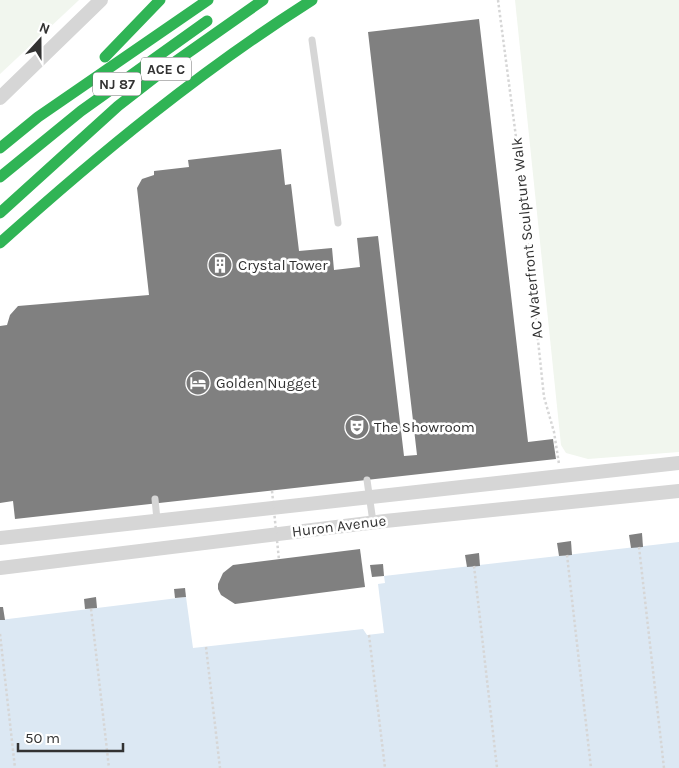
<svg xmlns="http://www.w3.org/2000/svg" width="679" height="768" viewBox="0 0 679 768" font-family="Karla,sans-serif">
  <rect width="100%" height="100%" fill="#fff"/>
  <g fill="#f1f6ee">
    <path d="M 0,0 L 79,0 L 0,74 Z"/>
    <path d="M 515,0 L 679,0 L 679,452 L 588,459 L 566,453 L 561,445 Z"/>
  </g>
  <path fill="#dce8f3" d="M 679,542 L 679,768 L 0,768 L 0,620 L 186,597 L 193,648 L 363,629 L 367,635 L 384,633 L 378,584 L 385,583 L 384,576 Z"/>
  <g fill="#808080">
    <path d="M 479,19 L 528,442 L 553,439 L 556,459 L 15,519 L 13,501 L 0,503 L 0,326 L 7,325 L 10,315 L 18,306 L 149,295 L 137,188 L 142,179 L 154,175 L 154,171 L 189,167 L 188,160 L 281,149 L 285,185 L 291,184 L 299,251 L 332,248 L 334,270 L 360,267 L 357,238 L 378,236 L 404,456 L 417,455 L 368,32 Z"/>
    <path d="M 642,533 L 643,547 L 631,548 L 629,535 Z"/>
    <path d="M 571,541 L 572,555 L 559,556 L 557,543 Z"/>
    <path d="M 360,549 L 365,587 L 235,604 L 221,595 L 218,589 L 218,584 L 223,573 L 233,565 Z"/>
    <path d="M 479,553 L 480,566 L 467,567 L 465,555 Z"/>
    <path d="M 383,564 L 384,576 L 372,577 L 370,565 Z"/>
    <path d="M 185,588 L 186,597 L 175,598 L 174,589 Z"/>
    <path d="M 96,597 L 97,608 L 85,609 L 84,599 Z"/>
    <path d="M 0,607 L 3,607 L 5,620 L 0,620 Z"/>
  </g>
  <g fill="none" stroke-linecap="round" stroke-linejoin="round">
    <g stroke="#d6d6d6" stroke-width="2.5" stroke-dasharray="2.5 2.5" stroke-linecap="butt">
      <path d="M 498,0 L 519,160 L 544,397 L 554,432 L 559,464"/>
      <path d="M 639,547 L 664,768"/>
      <path d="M 567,555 L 591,768"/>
      <path d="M 474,566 L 497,768"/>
      <path d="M 91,609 L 109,768"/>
      <path d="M 0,634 L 15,768"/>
      <path d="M 369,635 L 385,768"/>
      <path d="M 206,647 L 220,768"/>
    </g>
    <g stroke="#d6d6d6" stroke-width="7">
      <path d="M 312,40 L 338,223"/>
      <path d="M 367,480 L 373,522"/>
      <path d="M 155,499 L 157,520"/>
    </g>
    <g stroke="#d6d6d6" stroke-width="14">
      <path d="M 0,98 L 101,0"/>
      <path d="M 0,538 L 679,463"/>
      <path d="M 0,568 L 385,521 L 679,491"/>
    </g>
    <g stroke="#30b455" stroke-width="11">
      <path d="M 105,57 L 160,0"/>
      <path d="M 0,148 L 38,117 L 208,0"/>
      <path d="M 0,177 L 81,111 L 207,21"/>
      <path d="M 0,213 L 118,106 L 172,64 L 263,0"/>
      <path d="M 0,243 C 99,154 200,71 312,0"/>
    </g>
    <path stroke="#d6d6d6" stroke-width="2.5" stroke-dasharray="2.5 2.5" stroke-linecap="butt" d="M 272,491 L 279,560"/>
  </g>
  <defs>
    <symbol id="building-disc" viewBox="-11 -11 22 22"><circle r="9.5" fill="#7a7a7a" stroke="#fff"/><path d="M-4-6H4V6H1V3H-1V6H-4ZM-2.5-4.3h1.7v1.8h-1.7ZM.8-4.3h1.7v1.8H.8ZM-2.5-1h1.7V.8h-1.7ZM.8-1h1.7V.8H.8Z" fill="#fff"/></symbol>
    <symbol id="hotel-disc" viewBox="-11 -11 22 22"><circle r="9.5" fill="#7a7a7a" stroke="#fff"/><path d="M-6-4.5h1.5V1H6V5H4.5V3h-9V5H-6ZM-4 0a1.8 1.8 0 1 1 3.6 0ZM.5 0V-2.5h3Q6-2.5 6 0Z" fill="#fff"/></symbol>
    <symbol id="theatre-disc" viewBox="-11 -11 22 22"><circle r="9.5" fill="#7a7a7a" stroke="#fff"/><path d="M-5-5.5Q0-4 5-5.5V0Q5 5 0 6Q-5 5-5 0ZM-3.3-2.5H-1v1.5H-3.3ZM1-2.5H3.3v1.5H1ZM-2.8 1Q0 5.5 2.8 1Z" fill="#fff"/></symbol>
  </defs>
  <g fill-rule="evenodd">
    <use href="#building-disc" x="206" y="251" width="28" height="28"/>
    <use href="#hotel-disc" x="184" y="369" width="28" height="28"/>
    <use href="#theatre-disc" x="343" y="413" width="28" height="28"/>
  </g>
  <g text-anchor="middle" stroke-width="5" stroke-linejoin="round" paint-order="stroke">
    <g fill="#fff" stroke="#707070" stroke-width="1">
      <rect x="141" y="57.5" width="50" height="23" rx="4"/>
      <rect x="93" y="72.5" width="48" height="23" rx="4"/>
    </g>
    <g font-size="14" font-weight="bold" fill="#323232">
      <text x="166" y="74">ACE C</text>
      <text x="117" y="89">NJ 87</text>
    </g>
    <g font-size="15" fill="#323232" stroke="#fff">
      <text transform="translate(527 238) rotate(-96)" y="5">AC Waterfront Sculpture Walk</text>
      <text transform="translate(339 526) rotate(-7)" y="5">Huron Avenue</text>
    </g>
    <g font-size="15" fill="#323232" stroke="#fff" text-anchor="start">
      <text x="238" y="270">Crystal Tower</text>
      <text x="216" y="388">Golden Nugget</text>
      <text x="374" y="432">The Showroom</text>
    </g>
  </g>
  <g transform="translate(40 40) rotate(21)" stroke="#ffffff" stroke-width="4" paint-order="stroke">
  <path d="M0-4L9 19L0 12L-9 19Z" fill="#323232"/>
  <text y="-8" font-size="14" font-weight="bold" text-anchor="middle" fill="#323232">N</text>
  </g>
  <path d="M18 743v8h105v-8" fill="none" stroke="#323232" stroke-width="2.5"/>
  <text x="25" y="743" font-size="15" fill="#323232" stroke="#ffffff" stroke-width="4" paint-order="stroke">50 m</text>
</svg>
